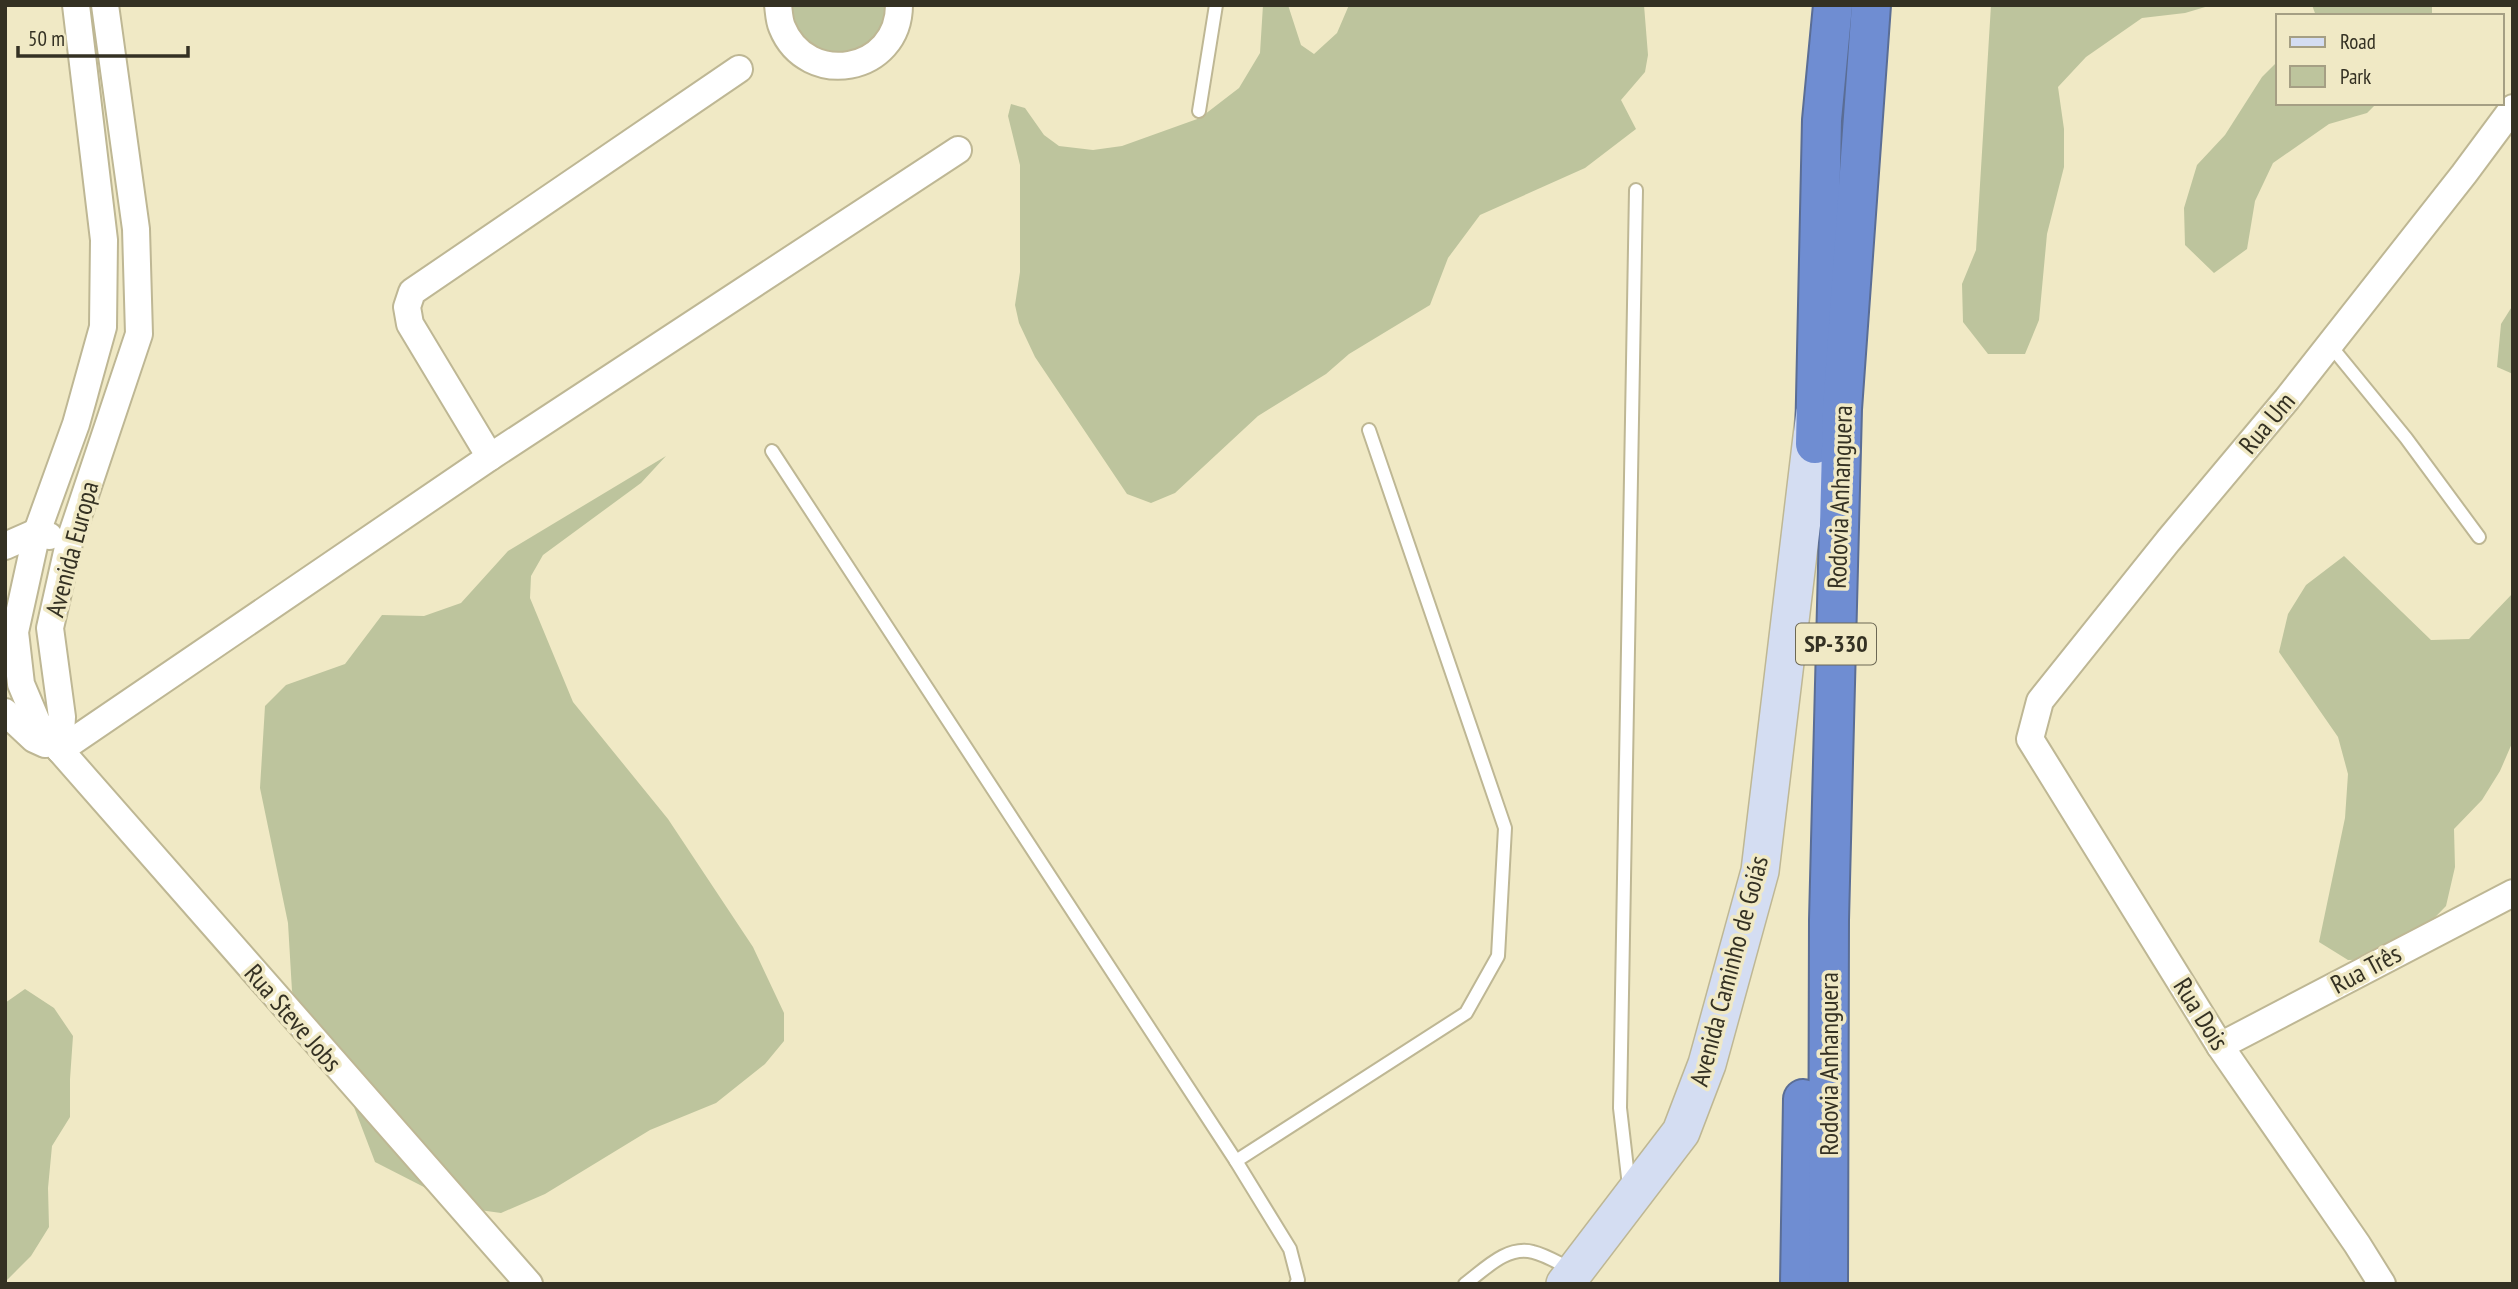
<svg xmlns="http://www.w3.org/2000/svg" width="2518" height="1289" viewBox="0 0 2518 1289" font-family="'PT Sans Narrow',sans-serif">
  <rect width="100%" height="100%" fill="#f0e9c5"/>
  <g fill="#bdc49d">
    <path d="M 784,5 L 893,5 L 868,52 L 813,53 Z"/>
    <path d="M 1263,5 L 1288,5 L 1301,45 L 1314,54 L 1337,33 L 1349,5 L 1644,5 L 1648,55 L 1645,72 L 1621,100 L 1636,129 L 1585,168 L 1480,215 L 1448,258 L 1430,305 L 1349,354 L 1326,374 L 1258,416 L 1175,493 L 1151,503 L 1127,494 L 1035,357 L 1019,323 L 1015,305 L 1020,272 L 1020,165 L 1008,116 L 1011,104 L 1025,108 L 1044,135 L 1059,146 L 1093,150 L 1122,146 L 1200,118 L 1239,88 L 1260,53 Z"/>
    <path d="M 1991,5 L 2212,5 L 2185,13 L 2142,18 L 2086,57 L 2058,87 L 2064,129 L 2064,167 L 2047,234 L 2039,320 L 2025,354 L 1988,354 L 1963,322 L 1962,284 L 1976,250 Z"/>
    <path d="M 2312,5 L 2432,5 L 2432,16 L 2316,16 Z"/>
    <path d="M 2278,61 L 2278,103 L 2377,103 L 2367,113 L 2329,124 L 2273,163 L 2255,201 L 2247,249 L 2214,273 L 2185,245 L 2184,208 L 2197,165 L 2225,135 L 2262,77 Z"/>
    <path d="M 2513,305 L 2513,374 L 2497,367 L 2501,324 Z"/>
    <path d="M 666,456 L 641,483 L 543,555 L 531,576 L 530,598 L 573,702 L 668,819 L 753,947 L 784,1013 L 784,1041 L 765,1064 L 716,1103 L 650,1130 L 545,1194 L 501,1213 L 465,1208 L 375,1162 L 341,1073 L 304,1019 L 292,991 L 288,923 L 260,788 L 265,706 L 286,685 L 345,664 L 382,615 L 424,616 L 461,603 L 508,551 Z"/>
    <path d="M 2344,556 L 2431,640 L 2469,639 L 2513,593 L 2513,741 L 2500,771 L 2482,800 L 2454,829 L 2455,867 L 2446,906 L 2414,939 L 2386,959 L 2348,960 L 2319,942 L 2345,818 L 2348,774 L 2338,737 L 2279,652 L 2288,614 L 2306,585 Z"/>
    <path d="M 25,989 L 54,1008 L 73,1036 L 70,1079 L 70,1117 L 52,1146 L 48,1188 L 49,1227 L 31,1256 L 5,1282 L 5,1003 Z"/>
  </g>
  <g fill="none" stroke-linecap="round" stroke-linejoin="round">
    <defs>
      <g id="lane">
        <path d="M 1199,111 L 1216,5"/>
        <path d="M 2330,345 L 2406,438 L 2479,537"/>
        <path d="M 772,451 L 1236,1161 L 1466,1013 L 1498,956 L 1505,828 L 1369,430"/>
        <path d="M 1236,1161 L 1290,1249 L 1298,1280 L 1296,1284"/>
        <path d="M 1629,1186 L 1620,1108 L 1636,190"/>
        <path d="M 1465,1284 C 1484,1270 1507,1245 1533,1252 C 1546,1255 1560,1264 1573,1270"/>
      </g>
      <g id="street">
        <path d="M 76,5 L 104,240 L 103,327 L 76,424 L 37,532 L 15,632 L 21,684 L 37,722 L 60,750 L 529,1284"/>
        <path d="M 778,5 C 779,12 779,20 782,27 C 807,89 899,73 899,5"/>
        <path d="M 490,457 L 410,324 L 407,307 L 412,292 L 739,69"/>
        <path d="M 5,546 L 37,532 L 49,536"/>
        <path d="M 5,712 L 34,739 L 45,744"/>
        <path d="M 60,750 L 490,457 L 958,150"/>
        <path d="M 60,750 L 62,717 L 50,628 L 69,543 L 139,334 L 136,229 L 105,5"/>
        <path d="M 2220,1046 L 2513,893"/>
        <path d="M 2382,1284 L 2357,1244 L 2220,1046 L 2030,739 L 2040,701 L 2168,541 L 2287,399 L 2464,174 L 2513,108"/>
      </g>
      <path id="secondary" d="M 1565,1284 L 1681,1132 L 1707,1064 L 1760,871 L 1815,412"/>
      <g id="highway">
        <path d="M 1815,444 L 1822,120 L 1833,5"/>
        <path d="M 1800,1284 L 1803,1099"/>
        <path d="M 1828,1284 L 1829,920 L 1842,409 L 1871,5"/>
      </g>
    </defs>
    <use href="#lane" stroke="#beb794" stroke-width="16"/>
    <use href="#street" stroke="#beb794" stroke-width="30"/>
    <use href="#secondary" stroke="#beb794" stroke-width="40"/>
    <use href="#highway" stroke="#5a6d95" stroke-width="42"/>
    <use href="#lane" stroke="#fff" stroke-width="12"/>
    <use href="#street" stroke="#fff" stroke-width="26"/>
    <use href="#secondary" stroke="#d4ddf2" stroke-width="37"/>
    <use href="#highway" stroke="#6f8dd2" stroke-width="38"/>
  </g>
  <g text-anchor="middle" stroke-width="7" stroke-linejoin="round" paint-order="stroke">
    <rect fill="#f0e9c5" stroke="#6c6854" stroke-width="2" x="1796" y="623.5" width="80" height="41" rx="5"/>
    <g font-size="24" font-weight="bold" fill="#343123">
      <text x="1836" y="652">SP-330</text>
    </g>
    <g font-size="26" fill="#343123" stroke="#f0e9c5">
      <text transform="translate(2267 423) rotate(-50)" y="9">Rua Um</text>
      <text transform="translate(1840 497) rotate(-88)" y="9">Rodovia Anhanguera</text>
      <text transform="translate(72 549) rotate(-75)" y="9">Avenida Europa</text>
      <text transform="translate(2366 969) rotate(-28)" y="9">Rua Três</text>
      <text transform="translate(1729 971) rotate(-75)" y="9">Avenida Caminho de Goiás</text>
      <text transform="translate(2201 1014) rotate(58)" y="9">Rua Dois</text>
      <text transform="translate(293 1018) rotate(49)" y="9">Rua Steve Jobs</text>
      <text transform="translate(1829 1064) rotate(-90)" y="9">Rodovia Anhanguera</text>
    </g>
  </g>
  <rect width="2518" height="1289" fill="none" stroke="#343123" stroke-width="14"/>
  <rect x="2276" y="14" width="228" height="91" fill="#f0e9c5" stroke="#a59f84" stroke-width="2"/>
  <rect x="2290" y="37" width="35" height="10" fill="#d4ddf2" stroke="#a59f84" stroke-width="2"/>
  <text x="2340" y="49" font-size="21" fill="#343123">Road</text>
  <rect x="2290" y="66" width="35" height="21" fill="#bdc49d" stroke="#a59f84" stroke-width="2"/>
  <text x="2340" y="84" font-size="21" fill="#343123">Park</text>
  <path d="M18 46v10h170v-10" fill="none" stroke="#343123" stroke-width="3.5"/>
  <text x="28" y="46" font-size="21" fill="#343123" stroke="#f0e9c5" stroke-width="5" paint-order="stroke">50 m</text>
</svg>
